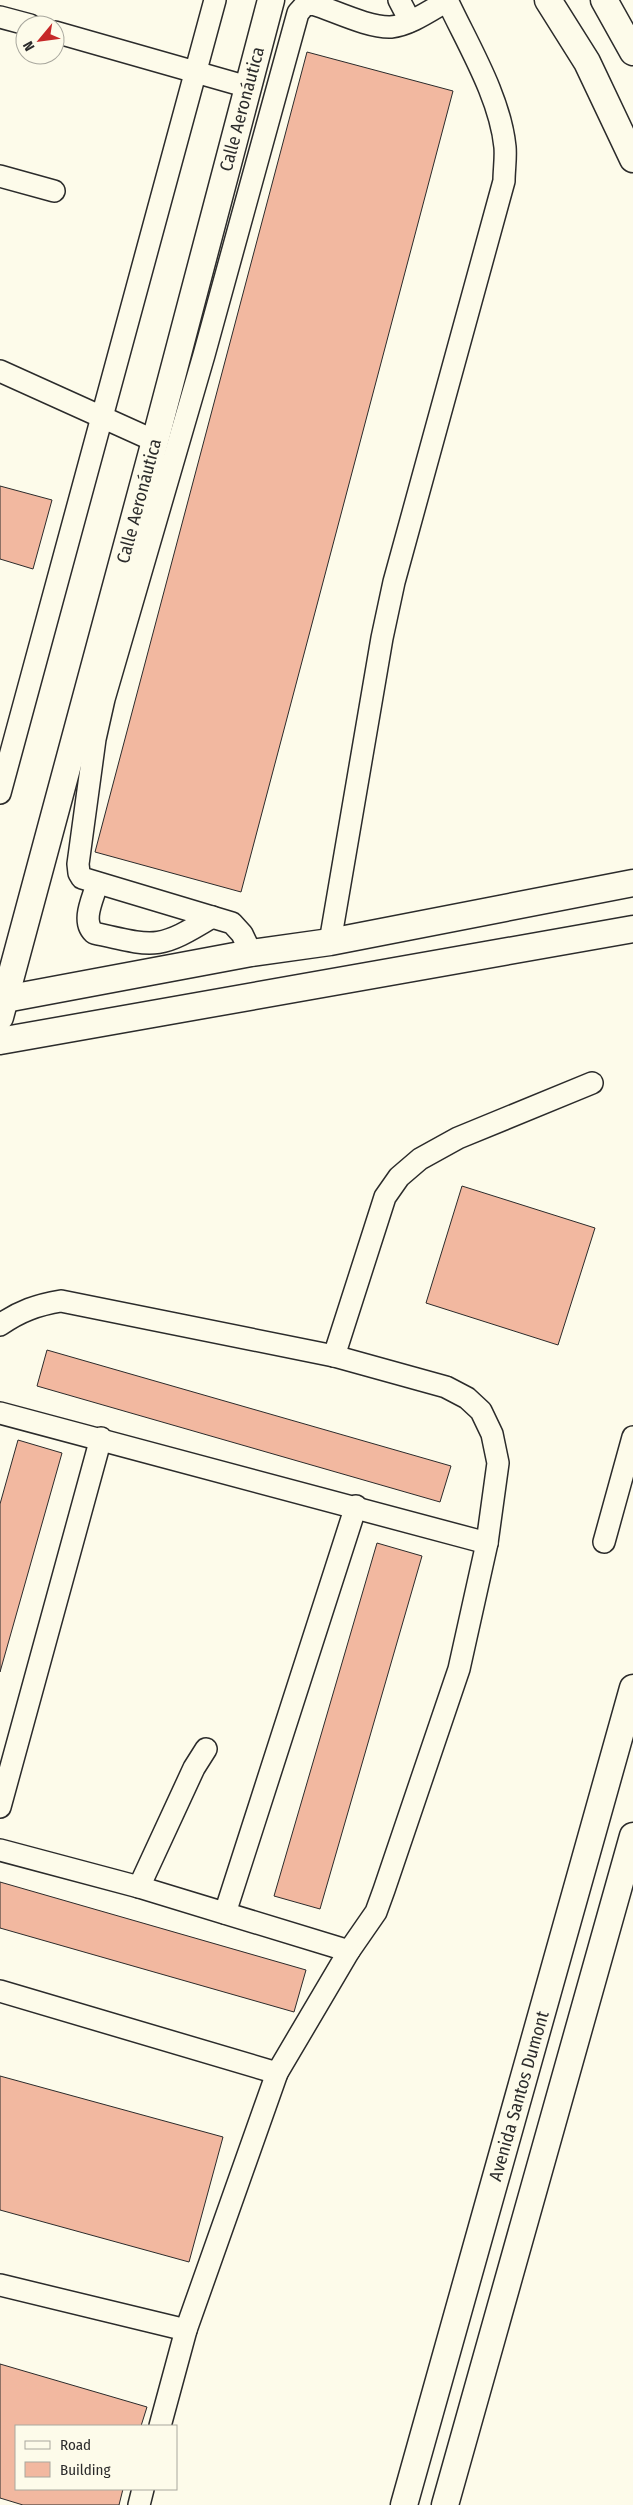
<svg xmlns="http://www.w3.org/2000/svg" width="633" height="2505" viewBox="0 0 633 2505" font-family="'Fira Sans Condensed',sans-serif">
  <rect width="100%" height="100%" fill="#fdfbea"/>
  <g fill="#f2b8a0" stroke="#2b2b2b">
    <path d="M 307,52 L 453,91 L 241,892 L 95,852 Z"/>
    <path d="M 0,486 L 52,500 L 33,569 L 0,559 Z"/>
    <path d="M 462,1186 L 595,1228 L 558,1345 L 426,1303 Z"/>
    <path d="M 47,1350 L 451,1466 L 440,1502 L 37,1386 Z"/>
    <path d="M 18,1440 L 62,1453 L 0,1672 L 0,1504 Z"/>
    <path d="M 377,1543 L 422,1556 L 320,1909 L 274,1896 Z"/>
    <path d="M 0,1882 L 306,1970 L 294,2012 L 0,1928 Z"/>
    <path d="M 0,2076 L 223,2137 L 189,2262 L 0,2210 Z"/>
    <path d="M 0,2364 L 147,2407 L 141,2426 L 16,2426 L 16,2489 L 123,2489 L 119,2505 L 23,2505 L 0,2498 Z"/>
  </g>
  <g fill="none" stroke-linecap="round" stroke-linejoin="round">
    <defs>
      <g id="minor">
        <path d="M 399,0 L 410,21"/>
        <path d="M 0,17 L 30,25"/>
        <path d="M 55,32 L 248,87"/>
        <path d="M 0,176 L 54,191"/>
        <path d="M 0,371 L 155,441"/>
        <path d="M 0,793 L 215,0"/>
        <path d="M 97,884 C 93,899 81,921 94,933 C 156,947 158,950 212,917"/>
        <path d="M 330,942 L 382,638 L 394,582 L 504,181 C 504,170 506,158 505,147 C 500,97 468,45 447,0"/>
        <path d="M 251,953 L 242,934 L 232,923 L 82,878 L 79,873 L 78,864 L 95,739 L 104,699 L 204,355 L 298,13 L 305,5 L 313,4 C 335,11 369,28 391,27 C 410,25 431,10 447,1"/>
        <path d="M 0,1325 C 20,1311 37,1305 61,1301 L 334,1356 L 446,1387 L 467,1398 L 481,1411 L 492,1434 L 498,1463 L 487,1543 L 459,1669 L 384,1890 L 376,1912 L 349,1951"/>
        <path d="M 334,1356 L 385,1197 L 399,1177 L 420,1159 L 458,1138 L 592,1083"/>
        <path d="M 0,1413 L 487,1543"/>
        <path d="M 604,1542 L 633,1437"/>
        <path d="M 0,1807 L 101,1438"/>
        <path d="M 0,1850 L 139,1887 L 349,1951 L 277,2073 L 186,2330 L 160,2426"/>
        <path d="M 139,1887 L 194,1768 L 206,1749"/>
        <path d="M 225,1913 L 356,1506"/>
        <path d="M 0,1991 L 277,2073"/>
        <path d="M 0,2285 L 186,2330"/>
        <path d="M 139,2505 L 143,2489"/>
      </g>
      <g id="major">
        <path d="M 548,0 L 587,62 L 633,159"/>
        <path d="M 604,0 L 633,52"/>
        <path d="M 0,1000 L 251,953 L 330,942 L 633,883"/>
        <path d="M 0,1017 L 155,441 L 271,0"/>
        <path d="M 0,1041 L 633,929"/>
        <path d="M 404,2505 L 633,1688"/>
        <path d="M 445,2505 L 633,1836"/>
      </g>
    </defs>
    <use href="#minor" stroke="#2b2b2b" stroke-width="24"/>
    <use href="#major" stroke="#2b2b2b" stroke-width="29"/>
    <use href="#minor" stroke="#fdfbea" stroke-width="21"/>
    <use href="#major" stroke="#fdfbea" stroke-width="26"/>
  </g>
  <g text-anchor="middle" stroke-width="4" stroke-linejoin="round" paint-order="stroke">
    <g font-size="18" fill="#2b2b2b" stroke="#fdfbea">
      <text transform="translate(242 109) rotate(-75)" y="6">Calle Aeronáutica</text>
      <text transform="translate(139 501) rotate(-75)" y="6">Calle Aeronáutica</text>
      <text transform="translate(519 2096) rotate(-74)" y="6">Avenida Santos Dumont</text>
    </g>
  </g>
  <rect x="15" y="2425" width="162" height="65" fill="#fdfbea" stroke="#a9a89e"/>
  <rect x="25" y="2441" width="25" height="8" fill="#fdfbea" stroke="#a9a89e"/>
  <text x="60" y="2450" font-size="15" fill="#2b2b2b">Road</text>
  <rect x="25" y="2462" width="25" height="15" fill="#f2b8a0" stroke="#a9a89e"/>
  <text x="60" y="2475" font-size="15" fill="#2b2b2b">Building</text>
  <g transform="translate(40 40) rotate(241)"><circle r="24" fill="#fdfbea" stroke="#a9a89e"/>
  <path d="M0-4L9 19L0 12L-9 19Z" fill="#c62828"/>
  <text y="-8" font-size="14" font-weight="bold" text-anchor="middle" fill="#2b2b2b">N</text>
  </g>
</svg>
